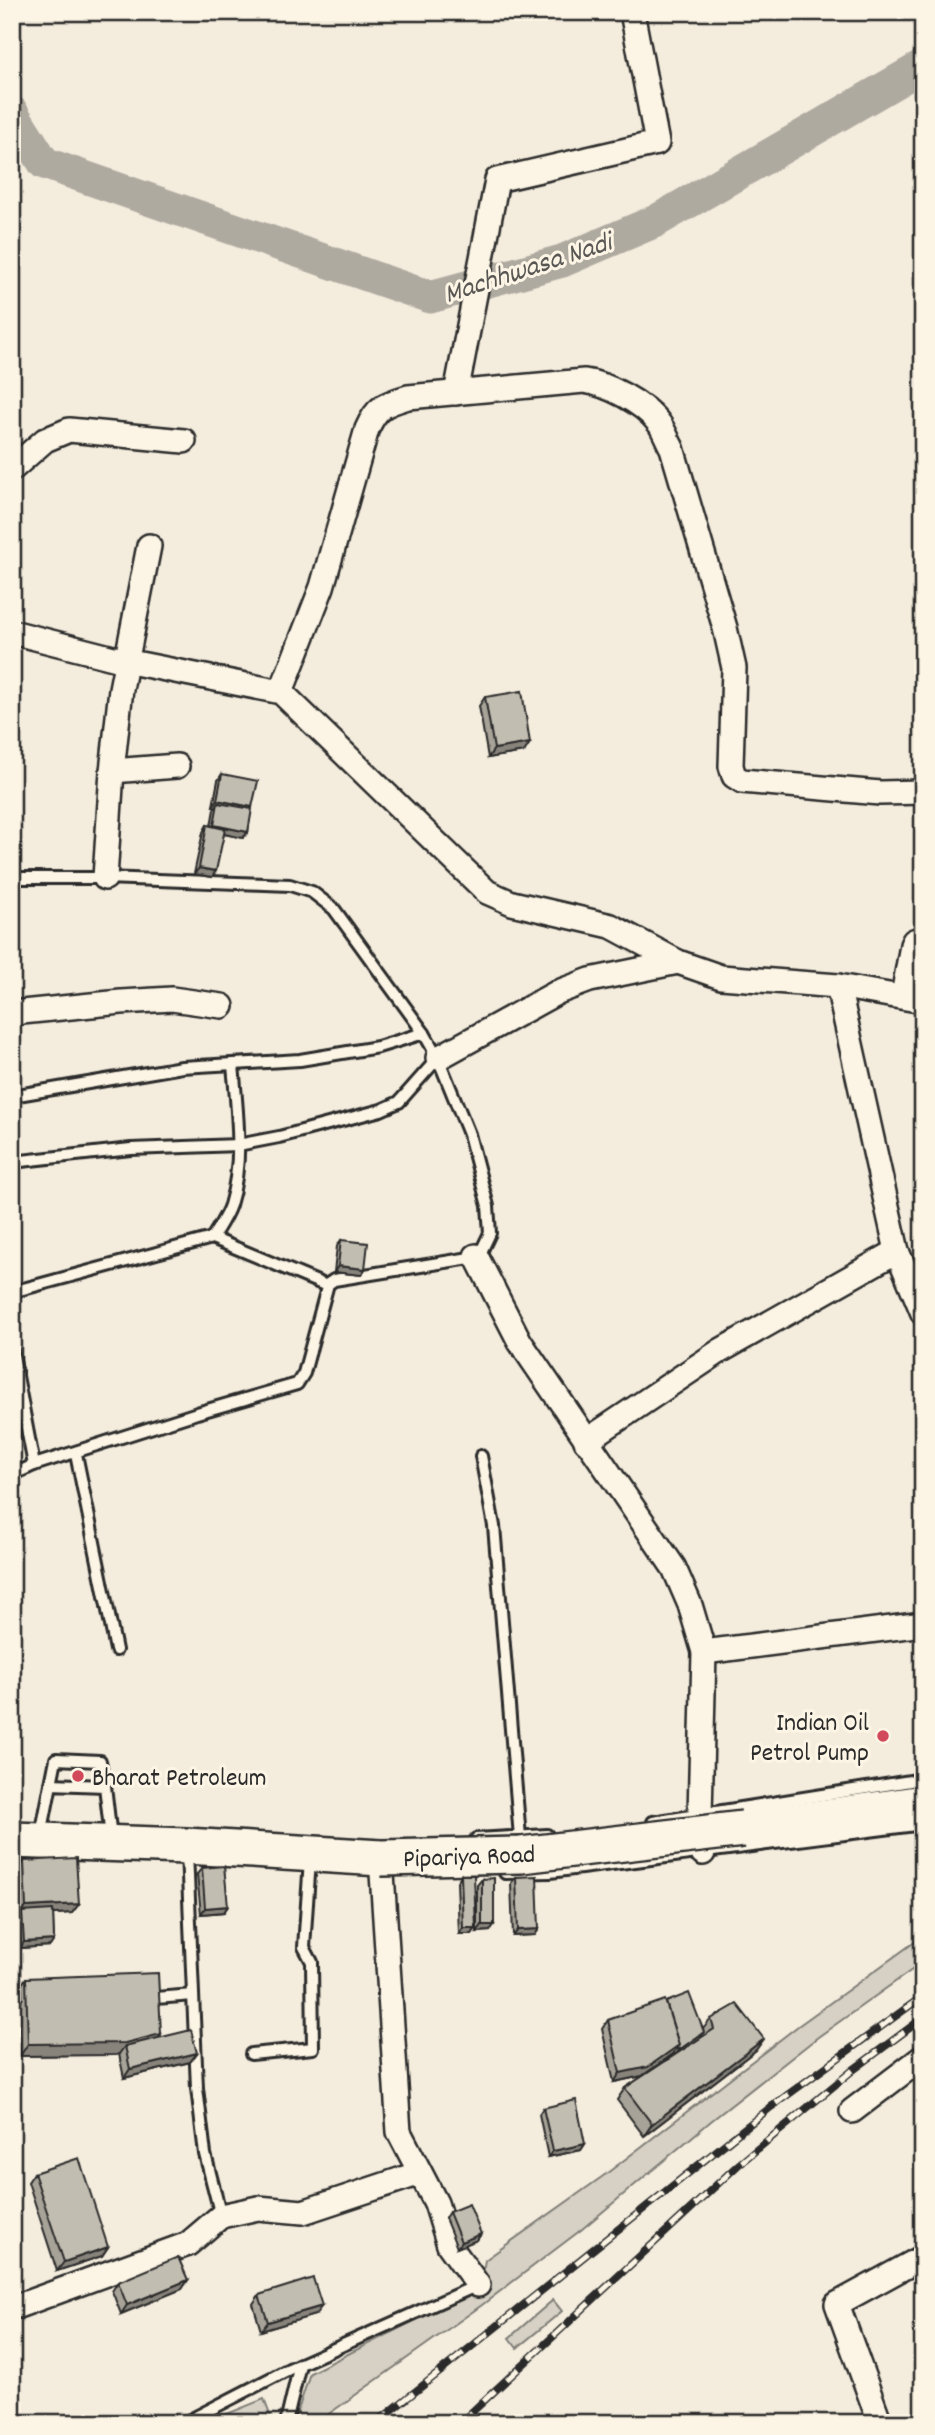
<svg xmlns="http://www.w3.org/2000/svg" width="935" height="2435" viewBox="0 0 935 2435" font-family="Dekko,sans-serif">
  <rect width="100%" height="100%" fill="#f4edde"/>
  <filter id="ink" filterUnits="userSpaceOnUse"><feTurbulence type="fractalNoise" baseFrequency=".0143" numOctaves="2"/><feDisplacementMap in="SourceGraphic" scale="14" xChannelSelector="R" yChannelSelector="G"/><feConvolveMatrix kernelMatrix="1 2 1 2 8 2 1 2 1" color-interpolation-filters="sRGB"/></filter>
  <g filter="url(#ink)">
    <g fill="#d6d1c4" stroke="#807e78" stroke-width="2">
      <path d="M 923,1936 L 923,1962 L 818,2037 L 711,2121 L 581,2230 L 482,2305 L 316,2423 L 294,2423 L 310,2373 L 480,2288 L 485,2260 L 606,2174 L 798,2026 Z"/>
      <path d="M 553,2300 L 562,2311 L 517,2348 L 509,2338 Z"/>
      <path d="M 264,2399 L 273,2423 L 205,2423 Z"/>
    </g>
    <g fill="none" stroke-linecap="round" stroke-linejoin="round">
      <path stroke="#afaaa0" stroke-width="33" d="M 12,112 L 44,163 L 430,297 L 562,261 L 656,221 L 923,66"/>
      <defs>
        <g id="service">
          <path d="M 12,878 L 105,878 L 290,885 L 312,892 L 334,909 L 424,1033 L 438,1058 L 469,1134 L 488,1206 L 490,1233 L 480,1254 L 470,1258 L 334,1280 L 328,1284 L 304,1373 L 297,1384 L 197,1413 L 34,1465 L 12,1475"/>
          <path d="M 12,1096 L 182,1067 L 300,1060 L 378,1047 L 424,1033"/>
          <path d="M 12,1162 L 131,1149 L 238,1145 L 279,1137 L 381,1110 L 399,1102 L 438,1058"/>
          <path d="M 212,1238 L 327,1286"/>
          <path d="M 12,1292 L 212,1238 C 218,1228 226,1217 230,1205 C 244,1160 237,1111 233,1065"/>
          <path d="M 12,1350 L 34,1465"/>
          <path d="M 76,1454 L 116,1650"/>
          <path d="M 481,1456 L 494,1526 L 520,1837"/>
          <path d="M 51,1784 L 56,1759 L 100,1761 L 105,1786"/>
          <path d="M 653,1822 L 923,1779"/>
          <path d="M 41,1835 L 51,1784 L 105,1786 L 111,1838"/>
          <path d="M 476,1839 L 547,1835"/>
          <path d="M 187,1852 L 197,2088 L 205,2154 L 221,2216"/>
          <path d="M 505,1873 L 550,1872 L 923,1824"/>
          <path d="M 12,1937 L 14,1980"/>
          <path d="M 156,1998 L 193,1995"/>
          <path d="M 251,2054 L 313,2048 L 312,1962 L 304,1947 L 310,1860"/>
          <path d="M 184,2423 L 289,2369 L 478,2285"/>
          <path d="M 286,2423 L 300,2364"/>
        </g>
        <g id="minor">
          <path d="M 456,393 L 497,180 L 657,143 L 632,12"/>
          <path d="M 12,469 L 45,440 L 69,430 L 184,441"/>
          <path d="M 12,632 L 125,661 L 281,692 L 487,892 L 512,903 L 611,926 L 678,962 L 721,977 L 838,986 L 923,1001"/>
          <path d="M 281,692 L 322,587 L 367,429 C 377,406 385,404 408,397 L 584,381 C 608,384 643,403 658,422 C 664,429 667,440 672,448 L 725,628 L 734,668 L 731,766 L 734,776 L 742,781 L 880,793 L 923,792"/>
          <path d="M 112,771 L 177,766"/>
          <path d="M 105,878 L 112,771 L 121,689 L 149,546"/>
          <path d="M 838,986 L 897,1251 L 923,1313"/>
          <path d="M 903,996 L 912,945 L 914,941 L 923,938"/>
          <path d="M 12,1013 L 121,1002 L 172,999 L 222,1006"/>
          <path d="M 438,1058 L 558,992 L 590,980 L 678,962"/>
          <path d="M 476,1256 L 520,1342 L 674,1568 L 690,1605 L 704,1652 L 700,1815 L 703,1853"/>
          <path d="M 586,1441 L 720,1351 L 897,1251"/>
          <path d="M 704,1652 L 923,1624"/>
          <path d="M 381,1858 L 399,2132 L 436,2203 L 449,2245 L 478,2285"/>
          <path d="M 852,2111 L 923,2057"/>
          <path d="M 18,2306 L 188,2244 L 221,2216 L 258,2208 L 303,2212 L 420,2173"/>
          <path d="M 880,2423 L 837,2304 L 923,2257"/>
        </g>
        <g id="primary">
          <path d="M 743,1829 L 923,1803"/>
          <path d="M 12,1840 L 186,1846 L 381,1858"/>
        </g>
      </defs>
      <use href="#service" stroke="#2b2b2b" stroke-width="16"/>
      <use href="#minor" stroke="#2b2b2b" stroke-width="28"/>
      <use href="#primary" stroke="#2b2b2b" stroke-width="40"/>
      <use href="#service" stroke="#fcf5e5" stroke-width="10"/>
      <use href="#minor" stroke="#fcf5e5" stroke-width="23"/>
      <use href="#primary" stroke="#fcf5e5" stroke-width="35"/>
      <defs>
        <g id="rail">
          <path d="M 376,2423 L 771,2107 L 923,1996"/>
          <path d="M 460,2423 L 738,2165 L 853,2070 L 923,2018"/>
        </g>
      </defs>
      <use href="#rail" stroke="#2b2b2b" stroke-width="8"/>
      <use href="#rail" stroke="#fcf5e5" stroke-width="5" stroke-dasharray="16" stroke-linecap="butt"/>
      <defs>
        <path id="primary-bridge" d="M 381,1858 L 521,1855 L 743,1829"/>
      </defs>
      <use href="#primary-bridge" stroke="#2b2b2b" stroke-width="40" stroke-linecap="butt"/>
      <use href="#primary-bridge" stroke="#fcf5e5" stroke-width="35"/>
    </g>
    <g fill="#a7a398" stroke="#2b2b2b" stroke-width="2">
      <path d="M 485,697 L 524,752 L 488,758 L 479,706 Z"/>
      <path d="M 222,774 L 251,809 L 248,832 L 243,838 L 224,834 L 212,877 L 194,874 L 203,832 L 207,825 L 211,826 L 214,809 L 216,807 L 213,806 L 218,780 Z"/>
      <path d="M 341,1240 L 365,1269 L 361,1275 L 334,1272 L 337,1246 Z"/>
      <path d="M 24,1861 L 79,1904 L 72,1913 L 53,1914 L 54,1940 L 50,1946 L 20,1948 L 18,1918 L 20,1916 L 17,1870 Z"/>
      <path d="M 202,1868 L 228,1906 L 224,1912 L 201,1914 L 197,1874 Z"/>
      <path d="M 461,1875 L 476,1928 L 472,1934 L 459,1934 L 457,1882 Z"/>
      <path d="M 516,1877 L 539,1929 L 535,1935 L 513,1936 L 511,1883 Z"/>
      <path d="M 482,1879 L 490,1931 L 477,1932 L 477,1885 Z"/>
      <path d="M 26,1978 L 159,2038 L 197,2053 L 190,2062 L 124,2078 L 119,2054 L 20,2056 L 18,2004 L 14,2010 L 21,1985 Z"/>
      <path d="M 666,2002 L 703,2029 L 711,2019 L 756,2050 L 644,2136 L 617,2100 L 625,2088 L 675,2055 L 674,2053 L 642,2076 L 614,2082 L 602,2029 L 608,2020 Z"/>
      <path d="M 543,2108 L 585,2144 L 581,2150 L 548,2157 L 539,2114 Z"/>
      <path d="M 34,2173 L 108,2247 L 102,2256 L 57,2271 L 28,2182 Z"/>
      <path d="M 449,2212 L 481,2234 L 477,2240 L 457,2248 L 445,2218 Z"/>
      <path d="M 188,2280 L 182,2289 L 121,2314 L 112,2291 L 118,2282 Z"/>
      <path d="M 259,2295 L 315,2315 L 261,2331 L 253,2304 Z"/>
    </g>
    <g fill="#88847c" stroke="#2b2b2b" stroke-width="2">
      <path d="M 530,743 L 524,752 L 488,758 L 494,749 Z"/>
      <path d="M 217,800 L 252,807 L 248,813 L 218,803 L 216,807 L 213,806 Z"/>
      <path d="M 214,825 L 248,832 L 243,838 L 210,831 Z"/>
      <path d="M 199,868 L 216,871 L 212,877 L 194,874 Z"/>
      <path d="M 338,1266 L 365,1269 L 361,1275 L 334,1272 Z"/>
      <path d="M 79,1904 L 72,1913 L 23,1916 L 22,1912 L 20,1916 L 26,1907 Z"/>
      <path d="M 228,1906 L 224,1912 L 201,1914 L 205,1908 Z"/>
      <path d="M 482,1925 L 494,1925 L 490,1931 L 477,1932 Z"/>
      <path d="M 463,1928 L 476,1928 L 472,1934 L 459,1934 Z"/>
      <path d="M 539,1929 L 535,1935 L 513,1936 L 518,1930 Z"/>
      <path d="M 54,1940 L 50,1946 L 20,1948 L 24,1942 Z"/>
      <path d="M 12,1999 L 22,1999 L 14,2010 L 12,2010 Z"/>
      <path d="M 704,2032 L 700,2038 L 675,2056 L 679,2050 Z"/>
      <path d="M 161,2034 L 153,2046 L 125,2046 L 119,2054 L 116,2055 L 20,2056 L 28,2044 Z"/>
      <path d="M 764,2039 L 756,2050 L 644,2136 L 652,2124 Z"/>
      <path d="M 679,2045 L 673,2054 L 642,2076 L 614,2082 L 620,2073 Z"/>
      <path d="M 197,2053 L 190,2062 L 124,2078 L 130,2069 Z"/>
      <path d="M 585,2144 L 581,2150 L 548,2157 L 553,2151 Z"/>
      <path d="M 481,2234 L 477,2240 L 457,2248 L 461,2242 Z"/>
      <path d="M 108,2247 L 102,2256 L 57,2271 L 64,2262 Z"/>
      <path d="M 188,2280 L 182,2289 L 121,2314 L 127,2305 Z"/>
      <path d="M 322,2306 L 315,2315 L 261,2331 L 268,2322 Z"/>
    </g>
    <g fill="#c2bdb1" stroke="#2b2b2b" stroke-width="2">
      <path d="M 522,691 L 530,743 L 494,749 L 485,697 Z"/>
      <path d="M 222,774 L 258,781 L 252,807 L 217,800 Z"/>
      <path d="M 218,803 L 252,809 L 248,832 L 214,825 Z"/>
      <path d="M 207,825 L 225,829 L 216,871 L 199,868 Z"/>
      <path d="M 341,1240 L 368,1243 L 365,1269 L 338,1266 Z"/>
      <path d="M 76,1858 L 79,1904 L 26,1907 L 24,1861 Z"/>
      <path d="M 224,1866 L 228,1906 L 205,1908 L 202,1868 Z"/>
      <path d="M 461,1875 L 474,1875 L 476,1928 L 463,1928 Z"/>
      <path d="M 537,1876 L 539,1929 L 518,1930 L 516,1877 Z"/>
      <path d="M 494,1878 L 494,1925 L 482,1925 L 482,1879 Z"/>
      <path d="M 53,1910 L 54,1940 L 24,1942 L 22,1912 Z"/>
      <path d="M 12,1968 L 20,1969 L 22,1999 L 12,1999 Z"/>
      <path d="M 158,1973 L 161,2034 L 125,2043 L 28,2044 L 26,1978 Z"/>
      <path d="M 689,1993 L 704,2032 L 679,2050 L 678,2046 L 679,2045 L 666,2002 Z"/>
      <path d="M 665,2000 L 679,2045 L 648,2067 L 620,2073 L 608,2020 Z"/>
      <path d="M 737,2004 L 764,2039 L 652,2124 L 625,2088 L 714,2029 L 711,2019 Z"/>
      <path d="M 12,2016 L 16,2016 L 15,2048 L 12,2048 Z"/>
      <path d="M 191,2030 L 197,2053 L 130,2069 L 125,2046 Z"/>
      <path d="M 576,2100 L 585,2144 L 553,2151 L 543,2108 Z"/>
      <path d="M 79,2158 L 108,2247 L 64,2262 L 34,2173 Z"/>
      <path d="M 469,2204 L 481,2234 L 461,2242 L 449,2212 Z"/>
      <path d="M 178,2257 L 188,2280 L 127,2305 L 118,2282 Z"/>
      <path d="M 313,2278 L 322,2306 L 268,2322 L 259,2295 Z"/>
    </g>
  </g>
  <g fill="#d1495b" stroke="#fcf5e5" stroke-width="2.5">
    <circle cx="883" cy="1736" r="7"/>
    <circle cx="78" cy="1776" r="7"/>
  </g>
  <g text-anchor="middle" stroke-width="6" stroke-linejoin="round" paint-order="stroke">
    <g font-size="26" fill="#2b2b2b" stroke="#fcf5e5" text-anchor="end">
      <text x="869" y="1730">Indian Oil<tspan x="869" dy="30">Petrol Pump</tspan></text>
      <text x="92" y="1785" text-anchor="start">Bharat Petroleum</text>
    </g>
    <g font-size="26" fill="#2b2b2b" stroke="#fcf5e5">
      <text transform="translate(469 1855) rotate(-2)" y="9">Pipariya Road</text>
    </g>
    <g font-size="28" font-style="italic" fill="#595754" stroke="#fcf5e5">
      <text transform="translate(527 266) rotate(-18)" y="10">Machhwasa Nadi</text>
    </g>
  </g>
  <rect width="935" height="2435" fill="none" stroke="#fcf5e5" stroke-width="42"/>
  <rect x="21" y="21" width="893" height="2393" fill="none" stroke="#2b2b2b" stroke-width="2.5" filter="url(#ink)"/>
</svg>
